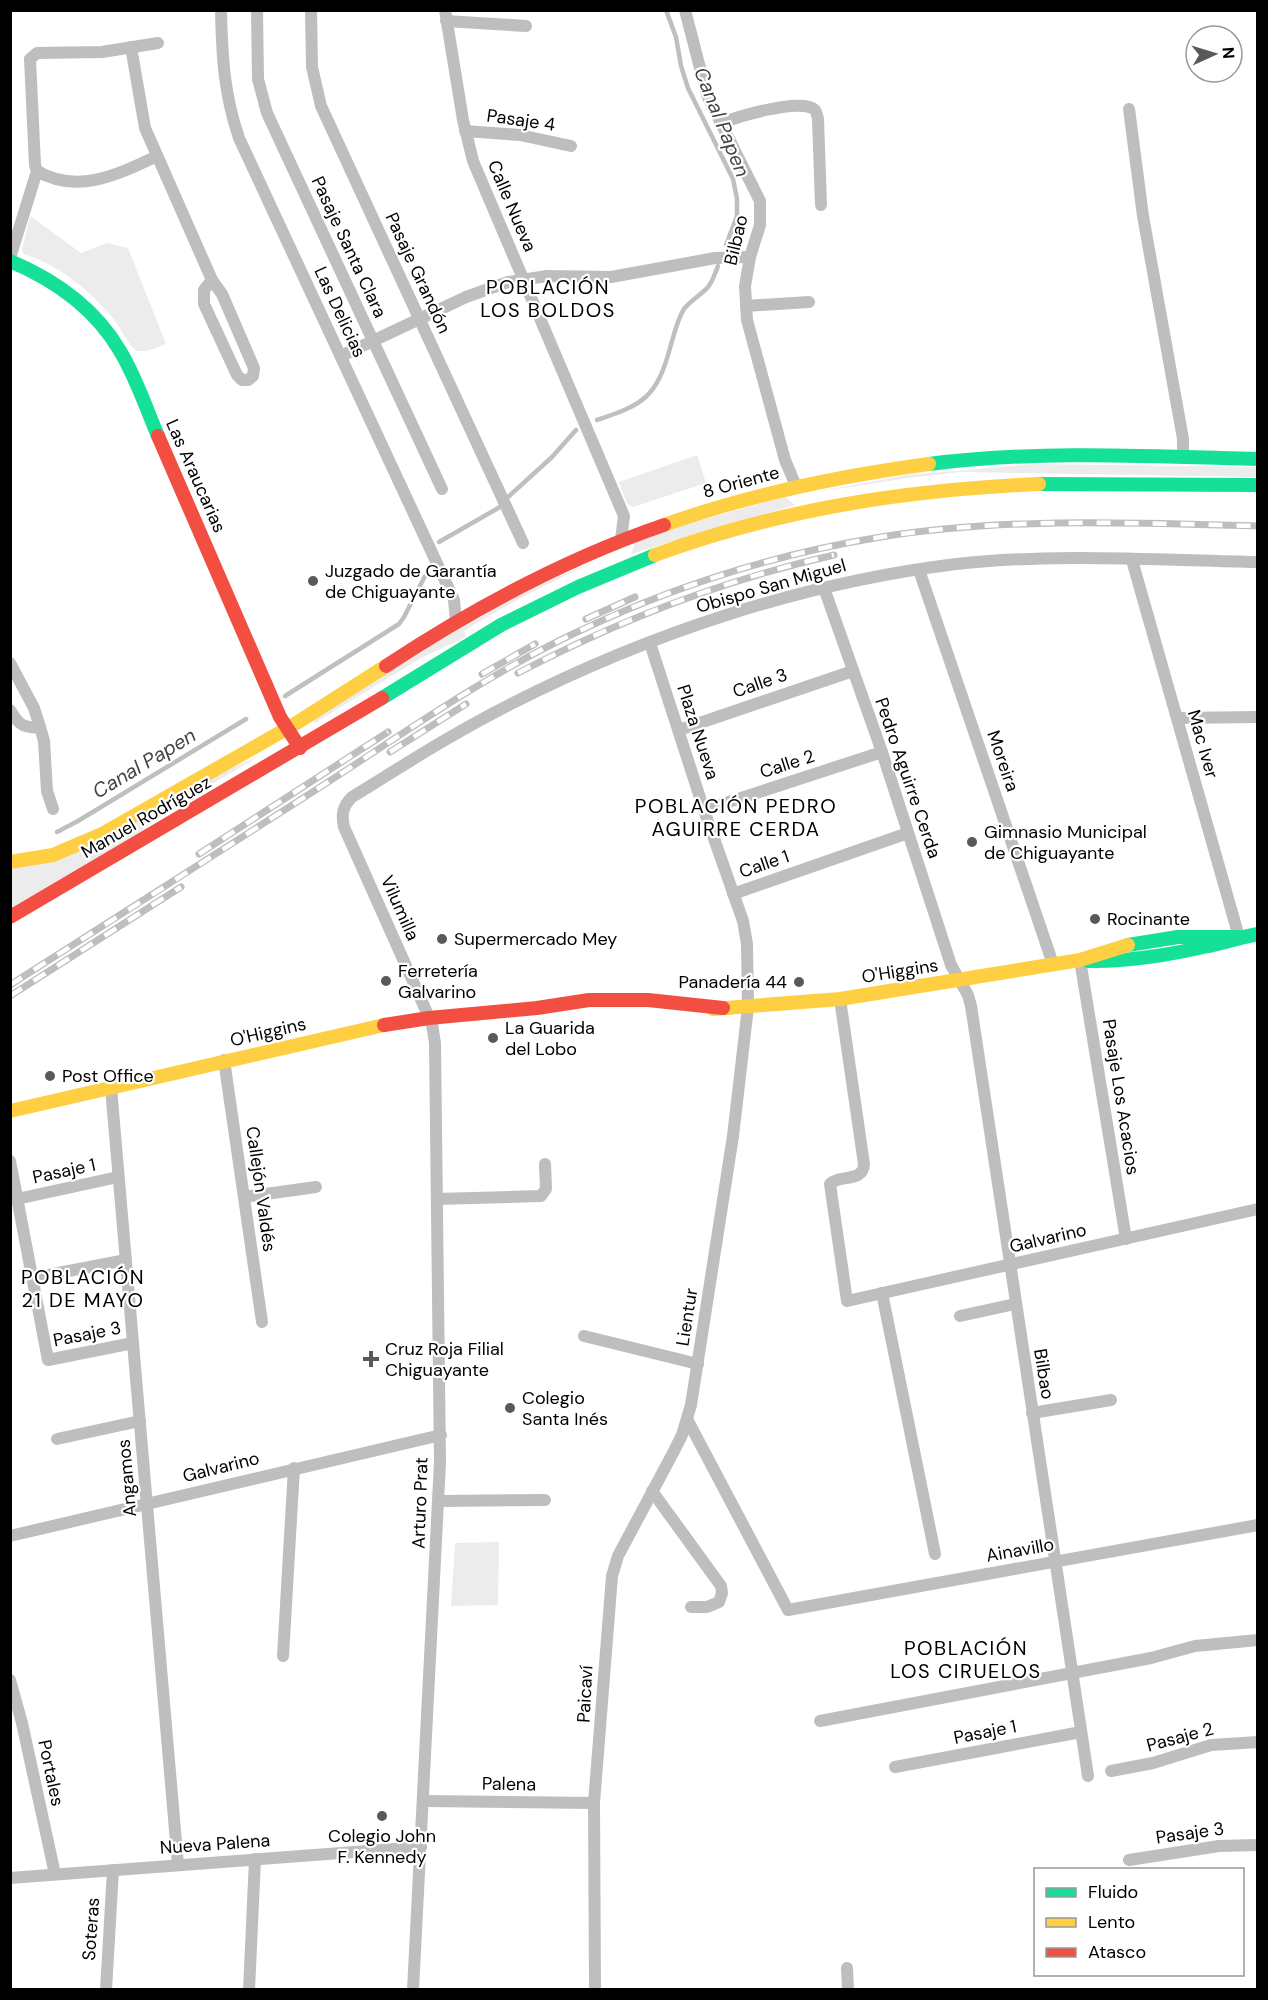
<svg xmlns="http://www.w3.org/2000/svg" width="1268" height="2000" viewBox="0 0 1268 2000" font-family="'DM Sans',sans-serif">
  <rect width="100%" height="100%" fill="#fff"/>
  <g fill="#ececec">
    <path d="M 30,216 L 81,253 L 107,243 L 128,248 L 166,344 L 147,351 L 137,351 C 126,343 121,327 112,317 C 88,288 59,266 24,254 L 22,250 Z"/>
    <path d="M 697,455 L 706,483 L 633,507 L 627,504 L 619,482 Z"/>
    <path d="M 1034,464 L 1257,467 L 1257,477 L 961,472 L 908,478 L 811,493 L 907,475 Z"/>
    <path d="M 785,497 L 795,505 L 631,554 L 635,543 L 680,526 Z"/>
    <path d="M 608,556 C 558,578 510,602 464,631 L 466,637 L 419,659 L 315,723 L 313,720 L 432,645 L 529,589 Z"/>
    <path d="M 261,755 L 185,800 L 137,834 L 11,908 L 11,870 Z"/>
    <path d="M 499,1542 L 498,1605 L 451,1606 L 455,1543 Z"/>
  </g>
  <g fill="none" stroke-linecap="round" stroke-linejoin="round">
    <g stroke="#bfbfbf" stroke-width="4.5">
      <path d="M 666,10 L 676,37 L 681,66 L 688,88 L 733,179 L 737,199 L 737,216 L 726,245"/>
      <path d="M 597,420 C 643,405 657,397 670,348 C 674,335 677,320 684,309 C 691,300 701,295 708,287 C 713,281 715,273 718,266"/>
      <path d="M 508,497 L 552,457 L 576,430"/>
      <path d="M 439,542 L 500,507"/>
      <path d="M 285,696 L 399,624 L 404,617 L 425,576"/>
      <path d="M 57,832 L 78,821 L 246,719"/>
    </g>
    <g stroke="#bebebe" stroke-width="12">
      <path d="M 221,10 C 222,57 224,94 239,138 L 454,600 L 456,621"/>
      <path d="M 257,10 L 258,79 L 267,113 L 442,489"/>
      <path d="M 311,10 L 312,67 L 321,106 L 523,543"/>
      <path d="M 445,10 L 463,120 L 473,161 L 624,516 L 621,540"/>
      <path d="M 685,10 L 707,95 L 760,201 L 760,225 L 750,257 L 745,286 L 747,320 L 785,460 L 796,486"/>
      <path d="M 446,21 L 526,26"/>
      <path d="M 131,47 L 145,128 L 212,280 L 222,294 L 254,368 L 253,376 L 248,380 L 242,380 L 237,375 L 204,304 L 204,290 L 212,280"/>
      <path d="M 1129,109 L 1143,216 L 1183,439 L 1183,457"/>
      <path d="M 720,124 C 736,117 802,97 815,110 C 817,113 817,115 818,119 L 821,205"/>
      <path d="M 465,131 L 520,135 L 571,146"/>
      <path d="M 37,171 C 78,195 119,174 157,156"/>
      <path d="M 10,258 L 37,171 L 35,165 L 30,59 L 37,53 L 102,52 L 158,43"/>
      <path d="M 746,306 L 809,302"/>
      <path d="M 341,356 L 466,297 L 508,282 L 547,276 L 611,277 L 715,258 L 750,257"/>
      <path d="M 1132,560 L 1239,937"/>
      <path d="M 919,570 L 1053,964"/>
      <path d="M 824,588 L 882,752 L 951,965 L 968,995 L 971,1006 L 1088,1776"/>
      <path d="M 10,663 L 34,708 L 40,727 L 44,741 L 47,791 L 53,809"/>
      <path d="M 10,710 C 18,724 24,729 40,727"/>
      <path d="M 1177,718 L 1258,717"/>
      <path d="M 679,730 L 853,671"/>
      <path d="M 704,810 L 882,752"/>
      <path d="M 733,894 L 908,833"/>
      <path d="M 1080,960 L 1126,1239"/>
      <path d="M 840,999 L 864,1164 C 863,1183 840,1174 830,1184 L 847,1301 L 1258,1209"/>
      <path d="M 224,1060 L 262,1322"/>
      <path d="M 111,1088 L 178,1865"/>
      <path d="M 10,1161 L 48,1360 L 133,1343"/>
      <path d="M 244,1197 L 316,1187"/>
      <path d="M 17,1199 L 118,1177"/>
      <path d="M 437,1199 L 541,1196 L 546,1189 L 545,1164"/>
      <path d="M 32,1278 L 126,1260"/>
      <path d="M 882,1293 L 935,1554"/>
      <path d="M 960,1316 L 1015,1304"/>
      <path d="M 584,1336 L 698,1364"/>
      <path d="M 1032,1413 L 1111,1400"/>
      <path d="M 687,1419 L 788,1610 L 1258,1525"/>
      <path d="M 57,1439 L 140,1421"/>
      <path d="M 652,1491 L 721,1586 L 722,1593 L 719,1602 L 707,1607 L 691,1607"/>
      <path d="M 439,1501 L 545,1500"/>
      <path d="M 10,1536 L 441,1435"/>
      <path d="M 283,1656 L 294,1468"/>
      <path d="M 10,1680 L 22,1723 L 55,1874"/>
      <path d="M 820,1721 L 1151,1658 L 1195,1646 L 1258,1640"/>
      <path d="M 895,1767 L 1081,1732"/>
      <path d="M 1111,1771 L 1153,1763 L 1211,1745 L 1258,1742"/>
      <path d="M 424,1801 L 594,1803"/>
      <path d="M 1129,1860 L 1219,1846 L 1258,1845"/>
      <path d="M 10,1878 L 421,1847"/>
      <path d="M 847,1968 L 848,1990"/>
      <path d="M 106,1990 L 113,1870"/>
      <path d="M 249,1990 L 255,1859"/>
      <path d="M 413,1990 L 440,1462 L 435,1043 L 432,1024 L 344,827 C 341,814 343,806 352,797 C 404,765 455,732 509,705 C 648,634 801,583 956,564 C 1055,553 1157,560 1258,562"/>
      <path d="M 595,1990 L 594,1803 L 612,1576 L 618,1556 L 674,1451 L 682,1435 L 691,1405 L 733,1136 L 748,1007 L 747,944 L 743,921 L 704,810 L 650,643"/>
    </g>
    <g stroke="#16e098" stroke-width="14">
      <path d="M 10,261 C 55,280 95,308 120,351 C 136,377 146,408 158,436"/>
      <path d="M 929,464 C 1038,450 1149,456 1258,459"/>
      <path d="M 1039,484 L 1258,485"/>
      <path d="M 382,698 L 501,625 L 578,587 L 655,555"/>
      <path d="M 1128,945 L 1178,937 L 1239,937"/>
      <path d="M 1088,961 C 1128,962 1169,955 1208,946 C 1225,943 1241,937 1258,934"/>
    </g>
    <g stroke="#ffcf43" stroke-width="14">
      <path d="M 664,525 C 751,494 839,476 929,464"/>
      <path d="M 655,555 C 779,509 907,490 1039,484"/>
      <path d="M 10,862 L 53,855 L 102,834 L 295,724 L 386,666"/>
      <path d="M 713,1009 L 840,999 L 1080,960 L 1128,945"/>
      <path d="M 10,1111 L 384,1025"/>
    </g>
    <g stroke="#f24e42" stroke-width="14">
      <path d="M 158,436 L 280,717 L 300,748"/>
      <path d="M 386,666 C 474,608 565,559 664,525"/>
      <path d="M 10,917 L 382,698"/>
      <path d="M 384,1025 L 429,1018 L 537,1008 L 589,1000 L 648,1000 L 723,1008"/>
    </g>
    <defs>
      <g id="rail">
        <path d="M 586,619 L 635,597"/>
        <path d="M 518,673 C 619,620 723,580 834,555"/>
        <path d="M 482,674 L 535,644"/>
        <path d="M 390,752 L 466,704"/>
        <path d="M 199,854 L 388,732"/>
        <path d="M 10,985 C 111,921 211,857 311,793 C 397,738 482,677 575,633 C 671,587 775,554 881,537 C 1006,517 1132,523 1258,526"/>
        <path d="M 10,996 L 181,887"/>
      </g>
    </defs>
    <use href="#rail" stroke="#bebebe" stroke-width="7"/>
    <use href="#rail" stroke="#fff" stroke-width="4.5" stroke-dasharray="14" stroke-linecap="butt"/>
  </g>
  <g fill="#595959" stroke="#fff" stroke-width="2">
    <circle cx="313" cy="581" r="6"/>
    <circle cx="972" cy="842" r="6"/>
    <circle cx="1095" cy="919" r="6"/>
    <circle cx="442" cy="939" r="6"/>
    <circle cx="386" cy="981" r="6"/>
    <circle cx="799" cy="982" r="6"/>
    <circle cx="493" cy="1038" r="6"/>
    <circle cx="50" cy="1076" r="6"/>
    <path d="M368 1350h6v6h6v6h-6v6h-6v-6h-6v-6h6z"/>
    <circle cx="510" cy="1408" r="6"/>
    <circle cx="382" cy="1816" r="6"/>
  </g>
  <g text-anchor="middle" stroke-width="4.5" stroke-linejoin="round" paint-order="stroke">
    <g font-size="18" fill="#000" stroke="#fff">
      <text transform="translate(521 120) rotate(8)" y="6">Pasaje 4</text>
      <text transform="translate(512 206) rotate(67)" y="6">Calle Nueva</text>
      <text transform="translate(736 240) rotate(-77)" y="6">Bilbao</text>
      <text transform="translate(349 247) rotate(65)" y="6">Pasaje Santa Clara</text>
      <text transform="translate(418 273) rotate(65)" y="6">Pasaje Grandón</text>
      <text transform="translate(340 312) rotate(65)" y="6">Las Delicias</text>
      <text transform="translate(196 476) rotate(66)" y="6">Las Araucarias</text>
      <text transform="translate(741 482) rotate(-15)" y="6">8 Oriente</text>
      <text transform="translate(771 586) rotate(-16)" y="6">Obispo San Miguel</text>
      <text transform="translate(760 683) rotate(-19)" y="6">Calle 3</text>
      <text transform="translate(698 732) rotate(72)" y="6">Plaza Nueva</text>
      <text transform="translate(1203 744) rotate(74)" y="6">Mac Iver</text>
      <text transform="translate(1003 761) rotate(71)" y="6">Moreira</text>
      <text transform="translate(787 764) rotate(-18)" y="6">Calle 2</text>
      <text transform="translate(908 778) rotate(71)" y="6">Pedro Aguirre Cerda</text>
      <text transform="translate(146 817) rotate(-30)" y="6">Manuel Rodríguez</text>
      <text transform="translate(764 864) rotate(-19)" y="6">Calle 1</text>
      <text transform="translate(400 908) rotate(66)" y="6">Vilumilla</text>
      <text transform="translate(900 971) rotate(-9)" y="6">O'Higgins</text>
      <text transform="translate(268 1032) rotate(-13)" y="6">O'Higgins</text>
      <text transform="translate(1121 1097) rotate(81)" y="6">Pasaje Los Acacios</text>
      <text transform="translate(64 1171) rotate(-12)" y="6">Pasaje 1</text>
      <text transform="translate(261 1189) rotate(82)" y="6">Callejón Valdés</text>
      <text transform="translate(1048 1238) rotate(-13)" y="6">Galvarino</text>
      <text transform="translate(687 1317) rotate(-81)" y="6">Lientur</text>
      <text transform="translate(87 1334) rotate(-11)" y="6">Pasaje 3</text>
      <text transform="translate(1044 1374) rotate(81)" y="6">Bilbao</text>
      <text transform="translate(221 1467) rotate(-14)" y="6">Galvarino</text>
      <text transform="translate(127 1478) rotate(-95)" y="6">Angamos</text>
      <text transform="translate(420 1503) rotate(-88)" y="6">Arturo Prat</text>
      <text transform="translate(1020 1550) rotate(-10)" y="6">Ainavillo</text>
      <text transform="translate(585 1694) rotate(-87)" y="6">Paicaví</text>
      <text transform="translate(985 1732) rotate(-11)" y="6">Pasaje 1</text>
      <text transform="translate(1180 1737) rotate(-15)" y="6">Pasaje 2</text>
      <text transform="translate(51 1773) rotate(78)" y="6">Portales</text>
      <text transform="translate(509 1784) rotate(1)" y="6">Palena</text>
      <text transform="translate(1190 1833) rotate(-8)" y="6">Pasaje 3</text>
      <text transform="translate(215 1844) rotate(-4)" y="6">Nueva Palena</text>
      <text transform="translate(91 1929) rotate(-86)" y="6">Soteras</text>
    </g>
    <g font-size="18" fill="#000" stroke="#fff" text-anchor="start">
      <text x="325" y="577">Juzgado de Garantía<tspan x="325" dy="21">de Chiguayante</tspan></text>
      <text x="984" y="838">Gimnasio Municipal<tspan x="984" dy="21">de Chiguayante</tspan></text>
      <text x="1107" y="925">Rocinante</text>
      <text x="454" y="945">Supermercado Mey</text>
      <text x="398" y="977">Ferretería<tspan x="398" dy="21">Galvarino</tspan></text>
      <text x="787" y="988" text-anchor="end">Panadería 44</text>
      <text x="505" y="1034">La Guarida<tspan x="505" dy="21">del Lobo</tspan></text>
      <text x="62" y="1082">Post Office</text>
      <text x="385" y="1355">Cruz Roja Filial<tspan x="385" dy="21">Chiguayante</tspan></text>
      <text x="522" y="1404">Colegio<tspan x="522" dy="21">Santa Inés</tspan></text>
      <text x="382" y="1842" text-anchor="middle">Colegio John<tspan x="382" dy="21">F. Kennedy</tspan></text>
    </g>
    <g font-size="20" font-style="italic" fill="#444" stroke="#fff">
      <text transform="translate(722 122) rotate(68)" y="7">Canal Papen</text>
      <text transform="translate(144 763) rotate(-31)" y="7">Canal Papen</text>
    </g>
    <g font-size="20" letter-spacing="1.5" fill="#000" stroke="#fff">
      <text x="548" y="294">POBLACIÓN<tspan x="548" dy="23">LOS BOLDOS</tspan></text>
      <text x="736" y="813">POBLACIÓN PEDRO<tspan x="736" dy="23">AGUIRRE CERDA</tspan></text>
      <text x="83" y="1284">POBLACIÓN<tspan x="83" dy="23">21 DE MAYO</tspan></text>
      <text x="966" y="1655">POBLACIÓN<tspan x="966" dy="23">LOS CIRUELOS</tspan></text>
    </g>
  </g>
  <rect width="1268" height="2000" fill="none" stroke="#000000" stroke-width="24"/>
  <rect x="1034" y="1868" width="210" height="108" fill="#ffffff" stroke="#999999" stroke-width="1.5"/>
  <rect x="1046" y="1888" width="30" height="9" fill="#16e098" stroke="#999999" stroke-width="1.5"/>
  <text x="1088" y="1898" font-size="18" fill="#000000">Fluido</text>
  <rect x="1046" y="1918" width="30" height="9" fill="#ffcf43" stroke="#999999" stroke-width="1.5"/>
  <text x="1088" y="1928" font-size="18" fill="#000000">Lento</text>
  <rect x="1046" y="1948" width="30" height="9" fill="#f24e42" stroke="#999999" stroke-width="1.5"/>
  <text x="1088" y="1958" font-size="18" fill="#000000">Atasco</text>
  <g transform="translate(1214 54) rotate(86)"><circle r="28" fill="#ffffff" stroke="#999999" stroke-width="1.5"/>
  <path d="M0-4.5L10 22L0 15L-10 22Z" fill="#595959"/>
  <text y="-9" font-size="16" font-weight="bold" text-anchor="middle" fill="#000000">N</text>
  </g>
</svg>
